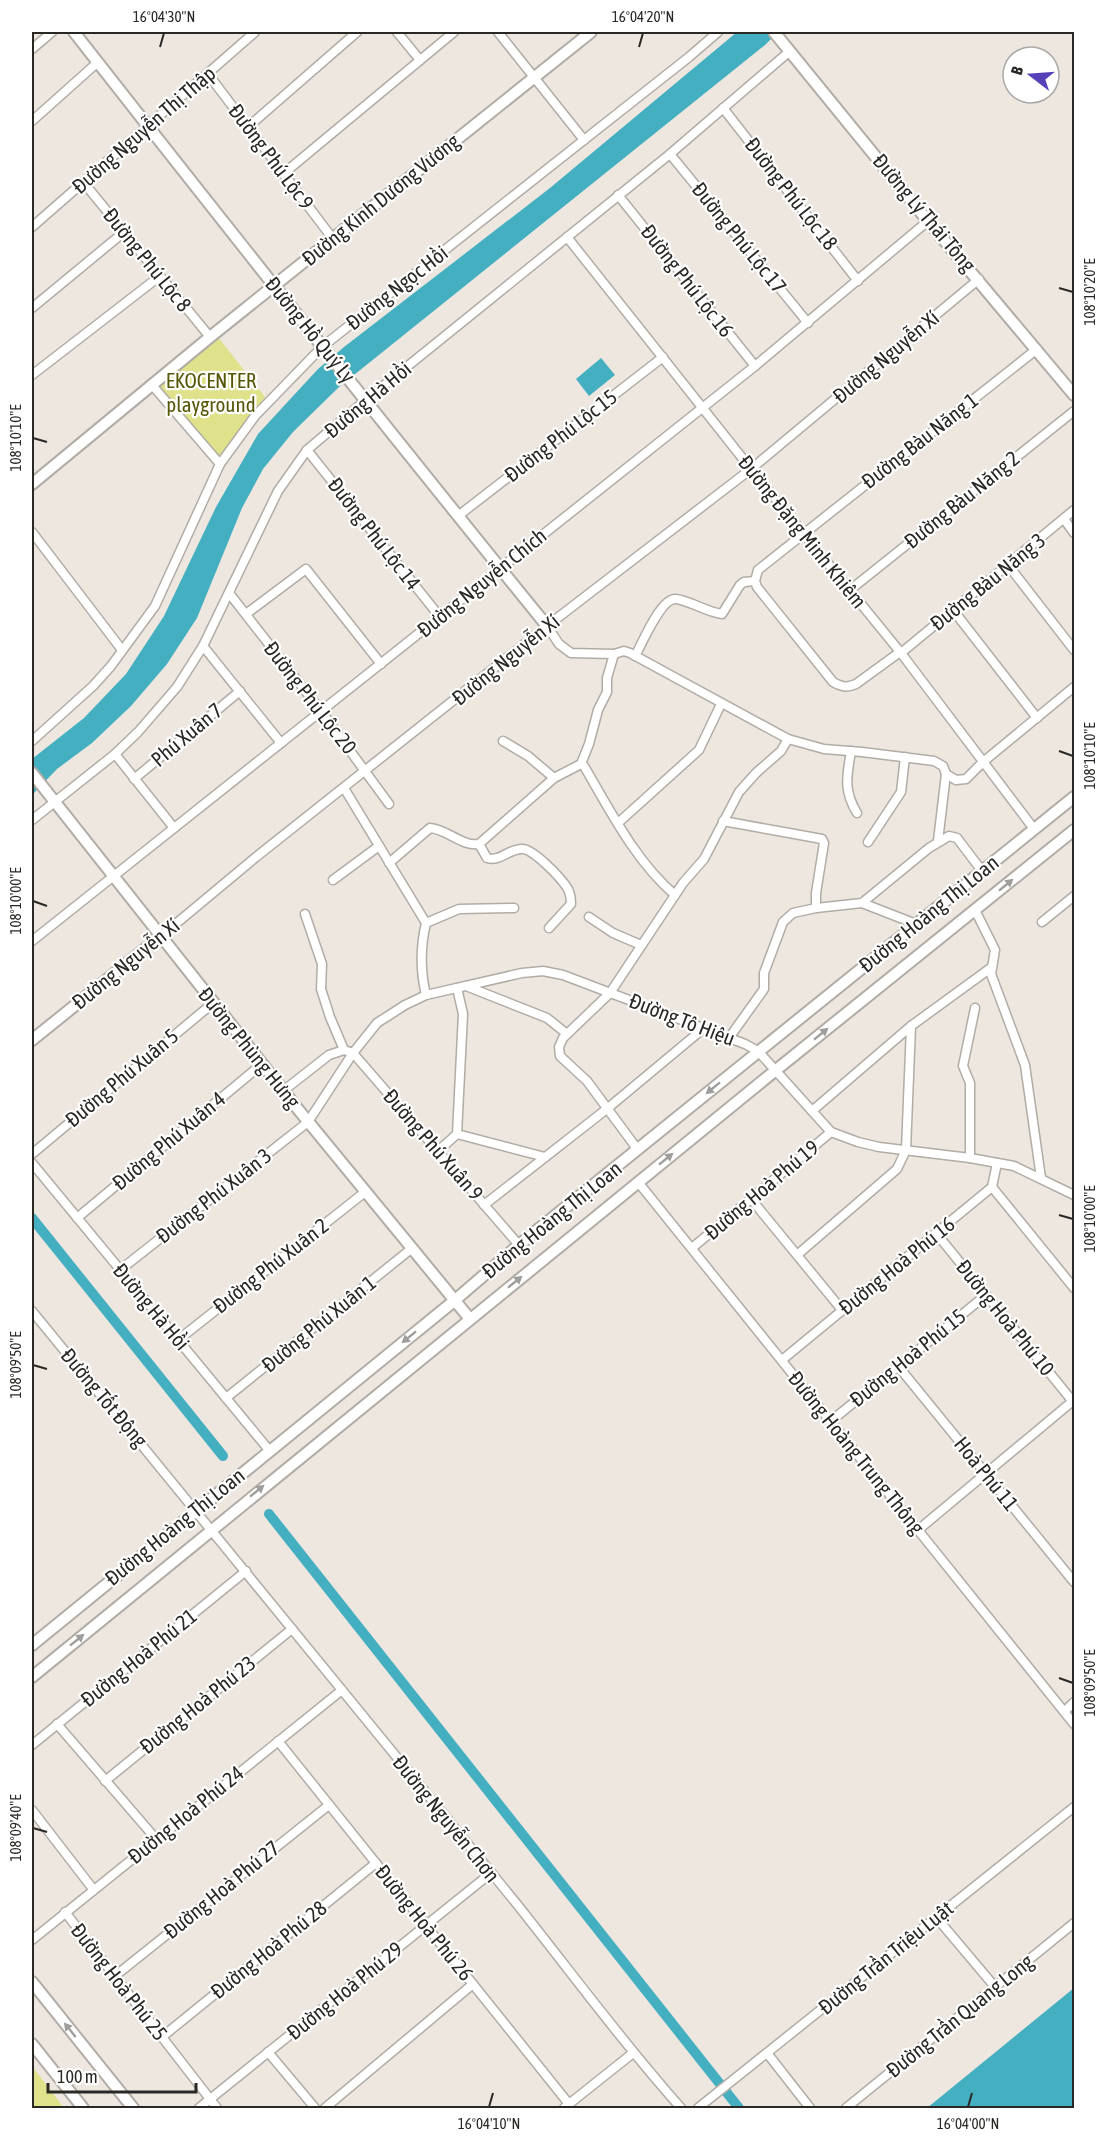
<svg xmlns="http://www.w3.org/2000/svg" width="1106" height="2140" viewBox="0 0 1106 2140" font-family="'Asap Condensed',sans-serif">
  <rect width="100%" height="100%" fill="#ede7e0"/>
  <g fill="#dfe28a">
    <path d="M 218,337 L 265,397 L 220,464 L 152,385 Z"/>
    <path d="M 32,2066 L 64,2108 L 32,2108 Z"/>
  </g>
  <g fill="#43afc1">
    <path d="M 737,32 L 778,32 L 765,45 L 339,387 L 293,432 L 263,469 L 242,508 L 197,618 L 167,664 L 131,706 L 92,743 L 57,769 L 32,795 L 32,759 L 84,718 L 126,674 L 164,616 L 216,507 L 258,434 L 318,369 L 344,347 L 550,188 Z"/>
    <path d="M 601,358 L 615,375 L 589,396 L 576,379 Z"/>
    <path d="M 1074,1988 L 1074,2108 L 927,2108 Z"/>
  </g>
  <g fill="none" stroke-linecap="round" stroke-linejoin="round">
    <g stroke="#43afc1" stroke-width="10">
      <path d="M 32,1218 L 223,1456"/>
      <path d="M 269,1514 L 739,2108"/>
    </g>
    <defs>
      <g id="minor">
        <path d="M 397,32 L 420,60"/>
        <path d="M 498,32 L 584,140"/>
        <path d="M 32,49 L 52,32"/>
        <path d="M 208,74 L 333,239"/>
        <path d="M 723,108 L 858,281"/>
        <path d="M 32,121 L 98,62"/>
        <path d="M 248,127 L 357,32"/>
        <path d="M 670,154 L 808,323"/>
        <path d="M 283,174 L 454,32"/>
        <path d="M 84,183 L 210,337"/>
        <path d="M 618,195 L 755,366"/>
        <path d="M 32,227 L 255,32"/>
        <path d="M 567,237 L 751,469 L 901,653 L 1034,829"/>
        <path d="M 32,308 L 124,232"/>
        <path d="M 32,375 L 160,276"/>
        <path d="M 152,385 L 220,464"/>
        <path d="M 307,450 L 440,617"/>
        <path d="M 458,516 L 663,357"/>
        <path d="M 1064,519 L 1074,533"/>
        <path d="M 32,532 L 122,650"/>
        <path d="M 1008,565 L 1074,650"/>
        <path d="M 850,590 L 1074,411"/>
        <path d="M 229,593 L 321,711 L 389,804"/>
        <path d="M 953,610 L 1037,718"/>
        <path d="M 246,614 L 306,569 L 381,664"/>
        <path d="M 547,626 L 559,644 L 571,653 L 614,654 L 624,651 L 630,653 L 788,739 L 824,749 L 862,752 L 934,761 L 943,766 L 946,774 L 956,780 L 966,779 L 983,762 L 1074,687"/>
        <path d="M 203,646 L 281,743"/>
        <path d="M 900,652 L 856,684 C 847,688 842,687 833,682 L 757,587 L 755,581 L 758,570 L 1037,349"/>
        <path d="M 901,653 L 1074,510"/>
        <path d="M 635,656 C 642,644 661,597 676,599 C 691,601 706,612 722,614 L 740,585 L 744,582 L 755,581"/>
        <path d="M 32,741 L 93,686 L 111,666 L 155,606 L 220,464 L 255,416 L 322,347 L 689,57 L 718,32"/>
        <path d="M 503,741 L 528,756 L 554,778"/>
        <path d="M 851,751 C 847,776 843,790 857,813"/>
        <path d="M 115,754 L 174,828"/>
        <path d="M 581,764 L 589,744 L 598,710 L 607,692 L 607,678 L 614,654"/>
        <path d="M 134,779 L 240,691"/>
        <path d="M 344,788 L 426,923 C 420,948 420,970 426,995"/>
        <path d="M 32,820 L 115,754 L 138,732 L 177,687 L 203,646 L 278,491 L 307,450 L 367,399 L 670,154 L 790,51"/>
        <path d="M 723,821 L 822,839 L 824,843 L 816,893 L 816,908"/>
        <path d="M 618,823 L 699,750 L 721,704"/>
        <path d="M 938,841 L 946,774"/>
        <path d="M 868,842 L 901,792 L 905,757"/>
        <path d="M 479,844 L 487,858 C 501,862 509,848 523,849 C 534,850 559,876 566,886 C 570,891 571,897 571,904 L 549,928"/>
        <path d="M 389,863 L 430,828 C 447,829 462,847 479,844 L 554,778 L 581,764 L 584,766 C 609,809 636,862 675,895"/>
        <path d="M 333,880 L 379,846"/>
        <path d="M 862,903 L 916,924"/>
        <path d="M 975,910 L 995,950 L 991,974 L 1025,1065 L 1041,1178"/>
        <path d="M 305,914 L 322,964 L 321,989 L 330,1017 L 344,1050"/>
        <path d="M 589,917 L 613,933 L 641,945"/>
        <path d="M 1042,922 L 1074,896"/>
        <path d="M 426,923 L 459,909 L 514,908"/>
        <path d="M 160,937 L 256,857 L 547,626 L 751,469 L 979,279"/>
        <path d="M 32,941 L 755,366 L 928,221"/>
        <path d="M 466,986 L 547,1018 L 567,1034"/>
        <path d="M 457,988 L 463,1014 L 457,1134 L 545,1157"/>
        <path d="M 729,1038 L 764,989 L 764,973 L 783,922 L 793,913 L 816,908 L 862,903 L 929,848 L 949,836 L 957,838 L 982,871"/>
        <path d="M 283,1091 L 329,1055 L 344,1050 L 353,1053 L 519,1245"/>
        <path d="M 812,1111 L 911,1026 L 992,967"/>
        <path d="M 638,1150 L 587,1081 L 560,1056 L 559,1047 L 563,1038 L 610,993 L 683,883 L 704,859 L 739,792 L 756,773 L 781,751 L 788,739"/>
        <path d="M 438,1151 L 457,1134"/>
        <path d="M 32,1154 L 213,1003"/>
        <path d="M 970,1158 L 970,1083 L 963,1066 L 975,1008"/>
        <path d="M 32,1163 L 269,1450"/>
        <path d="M 638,1182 L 1074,1724"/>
        <path d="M 992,1187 L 1074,1288"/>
        <path d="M 751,1199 L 842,1310"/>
        <path d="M 484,1205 L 608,1108 L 704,1028"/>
        <path d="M 77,1218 L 262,1064"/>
        <path d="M 936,1233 L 1074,1403"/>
        <path d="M 692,1248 L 831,1132"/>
        <path d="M 797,1255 L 897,1169 L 906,1150 L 911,1026"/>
        <path d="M 120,1270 L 308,1122 L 353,1053 L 377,1023 L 405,1005 L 426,995 L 522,973 L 543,971 L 563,975 L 745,1044 L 758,1051 L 831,1132 L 858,1142 L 879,1147 L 970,1158 L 1014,1166 L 1074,1195"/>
        <path d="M 32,1311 C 194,1507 355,1705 516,1903 C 571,1972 623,2043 681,2108"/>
        <path d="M 178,1340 L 365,1192"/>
        <path d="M 782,1360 L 992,1187 L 997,1163"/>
        <path d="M 898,1366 L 1074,1582"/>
        <path d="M 226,1398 L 411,1249"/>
        <path d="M 831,1421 L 986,1295"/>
        <path d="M 918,1530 L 1074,1400"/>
        <path d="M 1065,1711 L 1074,1702"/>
        <path d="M 57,1724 L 156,1839"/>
        <path d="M 278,1741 L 569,2104"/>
        <path d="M 32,1745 L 246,1571"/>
        <path d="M 105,1781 L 292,1629"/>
        <path d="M 32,1810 L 93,1889"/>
        <path d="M 65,1912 L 217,2108"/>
        <path d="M 936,1917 L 995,1987"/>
        <path d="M 32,1940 L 342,1690"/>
        <path d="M 115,1976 L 329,1805"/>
        <path d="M 162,2037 L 376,1863"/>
        <path d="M 268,2052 L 315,2108"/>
        <path d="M 767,2053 L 810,2108"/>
        <path d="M 199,2108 L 491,1873"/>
        <path d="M 325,2108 L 473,1984"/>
        <path d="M 564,2108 L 633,2053"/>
        <path d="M 698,2108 L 1074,1807"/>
        <path d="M 846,2108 L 1074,1923"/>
      </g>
      <g id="tertiary">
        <path d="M 74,32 C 230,231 388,430 547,626"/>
        <path d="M 774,32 L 928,221 L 1074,395"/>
        <path d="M 32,484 L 210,337 L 591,32"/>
        <path d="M 32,773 L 297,1108 L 470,1319"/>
        <path d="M 32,1040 L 160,937"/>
      </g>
      <g id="secondary">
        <path d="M 32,1645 L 454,1301 L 519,1245 L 1074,797"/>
        <path d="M 32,1677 L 776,1070 L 1074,830"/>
        <path d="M 32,1982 L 133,2108"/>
        <path d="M 32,2044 L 83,2108"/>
      </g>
    </defs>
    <use href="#minor" stroke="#b1aca5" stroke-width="11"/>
    <use href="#tertiary" stroke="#b1aca5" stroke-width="14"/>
    <use href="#secondary" stroke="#b1aca5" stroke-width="14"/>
    <use href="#minor" stroke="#fff" stroke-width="8"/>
    <use href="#tertiary" stroke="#fff" stroke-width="10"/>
    <use href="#secondary" stroke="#fff" stroke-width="10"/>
  </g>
  <defs><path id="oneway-solid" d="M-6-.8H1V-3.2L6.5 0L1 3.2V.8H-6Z" transform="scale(1.5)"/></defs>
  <g fill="#9f9e9d">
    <use href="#oneway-solid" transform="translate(1006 885) rotate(-39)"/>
    <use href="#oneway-solid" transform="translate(821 1034) rotate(-39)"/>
    <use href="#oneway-solid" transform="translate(713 1088) rotate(141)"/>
    <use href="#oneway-solid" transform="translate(666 1159) rotate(-39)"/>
    <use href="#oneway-solid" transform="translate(515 1282) rotate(-39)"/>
    <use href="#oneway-solid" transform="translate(409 1337) rotate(141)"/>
    <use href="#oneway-solid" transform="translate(257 1491) rotate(-39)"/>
    <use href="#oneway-solid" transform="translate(77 1640) rotate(-39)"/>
    <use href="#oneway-solid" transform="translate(70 2030) rotate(-129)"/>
  </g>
  <path fill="none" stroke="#2a2825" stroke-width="2" d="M 160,47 L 164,33M 639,47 L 643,33M 1059,288 L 1073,292M 33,438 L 47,442M 1059,751 L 1073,756M 33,901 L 47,906M 1059,1215 L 1073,1219M 33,1365 L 47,1369M 1059,1678 L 1073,1683M 33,1828 L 47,1832M 489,2107 L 493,2093M 968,2107 L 972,2093"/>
  <g text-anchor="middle" stroke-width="4.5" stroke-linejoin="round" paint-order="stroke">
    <g font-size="21" fill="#2a2825" stroke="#fff">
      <text transform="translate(144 130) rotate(-41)" y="7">Đường Nguyễn Thị Thập</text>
      <text transform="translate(271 157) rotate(53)" y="7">Đường Phú Lộc 9</text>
      <text transform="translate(791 194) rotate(52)" y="7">Đường Phú Lộc 18</text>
      <text transform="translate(381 200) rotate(-39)" y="7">Đường Kinh Dương Vương</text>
      <text transform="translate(924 213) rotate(50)" y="7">Đường Lý Thái Tông</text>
      <text transform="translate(739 238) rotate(51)" y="7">Đường Phú Lộc 17</text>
      <text transform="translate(147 260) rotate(51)" y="7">Đường Phú Lộc 8</text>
      <text transform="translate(687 281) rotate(52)" y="7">Đường Phú Lộc 16</text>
      <text transform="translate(397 288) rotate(-38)" y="7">Đường Ngọc Hồi</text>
      <text transform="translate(310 330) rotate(51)" y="7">Đường Hồ Quý Ly</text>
      <text transform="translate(886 357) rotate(-40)" y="7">Đường Nguyễn Xí</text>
      <text transform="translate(368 400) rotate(-40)" y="7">Đường Hà Hồi</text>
      <text transform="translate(561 436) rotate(-38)" y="7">Đường Phú Lộc 15</text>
      <text transform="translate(920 441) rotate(-38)" y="7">Đường Bàu Năng 1</text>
      <text transform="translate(962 500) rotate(-39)" y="7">Đường Bàu Năng 2</text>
      <text transform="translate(802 532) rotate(51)" y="7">Đường Đặng Minh Khiêm</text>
      <text transform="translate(374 534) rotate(52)" y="7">Đường Phú Lộc 14</text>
      <text transform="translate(988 582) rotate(-39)" y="7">Đường Bàu Năng 3</text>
      <text transform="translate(482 583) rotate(-39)" y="7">Đường Nguyễn Chích</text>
      <text transform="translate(506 660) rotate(-39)" y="7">Đường Nguyễn Xí</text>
      <text transform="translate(310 698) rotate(52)" y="7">Đường Phú Lộc 20</text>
      <text transform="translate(187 735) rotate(-40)" y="7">Phú Xuân 7</text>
      <text transform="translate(929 914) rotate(-39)" y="7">Đường Hoàng Thị Loan</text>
      <text transform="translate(126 964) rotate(-39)" y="7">Đường Nguyễn Xí</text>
      <text transform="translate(682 1020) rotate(21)" y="7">Đường Tô Hiệu</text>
      <text transform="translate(249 1048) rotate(51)" y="7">Đường Phùng Hưng</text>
      <text transform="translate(122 1078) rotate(-40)" y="7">Đường Phú Xuân 5</text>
      <text transform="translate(169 1141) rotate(-40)" y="7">Đường Phú Xuân 4</text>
      <text transform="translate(433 1145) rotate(49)" y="7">Đường Phú Xuân 9</text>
      <text transform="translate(762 1190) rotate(-40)" y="7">Đường Hoà Phú 19</text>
      <text transform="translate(214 1196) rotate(-38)" y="7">Đường Phú Xuân 3</text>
      <text transform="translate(552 1220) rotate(-39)" y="7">Đường Hoàng Thị Loan</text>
      <text transform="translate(271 1266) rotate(-38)" y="7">Đường Phú Xuân 2</text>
      <text transform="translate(897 1266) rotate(-39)" y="7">Đường Hoà Phú 16</text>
      <text transform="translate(151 1307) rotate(50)" y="7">Đường Hà Hồi</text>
      <text transform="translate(1005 1318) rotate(51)" y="7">Đường Hoà Phú 10</text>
      <text transform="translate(319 1324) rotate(-39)" y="7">Đường Phú Xuân 1</text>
      <text transform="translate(908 1358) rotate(-39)" y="7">Đường Hoà Phú 15</text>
      <text transform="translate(104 1398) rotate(50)" y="7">Đường Tốt Động</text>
      <text transform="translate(856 1453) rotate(51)" y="7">Đường Hoàng Trung Thông</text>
      <text transform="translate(986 1474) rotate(51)" y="7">Hoà Phú 11</text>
      <text transform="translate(175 1527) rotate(-39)" y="7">Đường Hoàng Thị Loan</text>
      <text transform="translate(139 1658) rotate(-39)" y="7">Đường Hoà Phú 21</text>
      <text transform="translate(198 1705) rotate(-39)" y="7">Đường Hoà Phú 23</text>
      <text transform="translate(186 1815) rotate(-39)" y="7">Đường Hoà Phú 24</text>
      <text transform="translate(446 1819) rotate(51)" y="7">Đường Nguyễn Chơn</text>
      <text transform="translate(222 1890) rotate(-39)" y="7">Đường Hoà Phú 27</text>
      <text transform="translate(424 1923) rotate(51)" y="7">Đường Hoà Phú 26</text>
      <text transform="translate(269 1950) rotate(-39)" y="7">Đường Hoà Phú 28</text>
      <text transform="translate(886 1958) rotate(-39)" y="7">Đường Trần Triệu Luật</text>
      <text transform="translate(119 1982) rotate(52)" y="7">Đường Hoà Phú 25</text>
      <text transform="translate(345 1991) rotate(-39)" y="7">Đường Hoà Phú 29</text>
      <text transform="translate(960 2016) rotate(-39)" y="7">Đường Trần Quang Long</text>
    </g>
    <g font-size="21" fill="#565707" stroke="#fff">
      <text x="211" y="388">EKOCENTER<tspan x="211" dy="24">playground</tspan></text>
    </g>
  </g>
  <rect width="1106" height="2140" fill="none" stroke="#ffffff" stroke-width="66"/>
  <g transform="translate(1031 75) rotate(287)"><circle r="28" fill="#ffffff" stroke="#aaa9a8" stroke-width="1.5"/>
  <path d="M0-4.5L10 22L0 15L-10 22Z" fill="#5840b8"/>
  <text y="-9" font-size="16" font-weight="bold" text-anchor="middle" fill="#2a2825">B</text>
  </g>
  <path d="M48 2083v9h148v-9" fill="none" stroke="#2a2825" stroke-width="3"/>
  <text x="57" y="2083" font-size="18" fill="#2a2825" stroke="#ffffff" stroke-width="4.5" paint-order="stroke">100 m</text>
  <rect x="33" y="33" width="1040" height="2074" fill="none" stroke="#2a2825" stroke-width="2"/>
  <g font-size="15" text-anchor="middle" fill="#2a2825">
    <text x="164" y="22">16°04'30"N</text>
    <text x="643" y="22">16°04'20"N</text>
    <text transform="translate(1090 292) rotate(-90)" y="5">108°10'20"E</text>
    <text transform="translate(16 438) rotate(-90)" y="5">108°10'10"E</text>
    <text transform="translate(1090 756) rotate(-90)" y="5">108°10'10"E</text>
    <text transform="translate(16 901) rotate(-90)" y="5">108°10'00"E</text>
    <text transform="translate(1090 1219) rotate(-90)" y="5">108°10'00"E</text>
    <text transform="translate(16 1365) rotate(-90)" y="5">108°09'50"E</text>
    <text transform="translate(1090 1683) rotate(-90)" y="5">108°09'50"E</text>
    <text transform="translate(16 1828) rotate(-90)" y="5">108°09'40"E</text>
    <text x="489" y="2129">16°04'10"N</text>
    <text x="968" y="2129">16°04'00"N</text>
  </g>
</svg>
